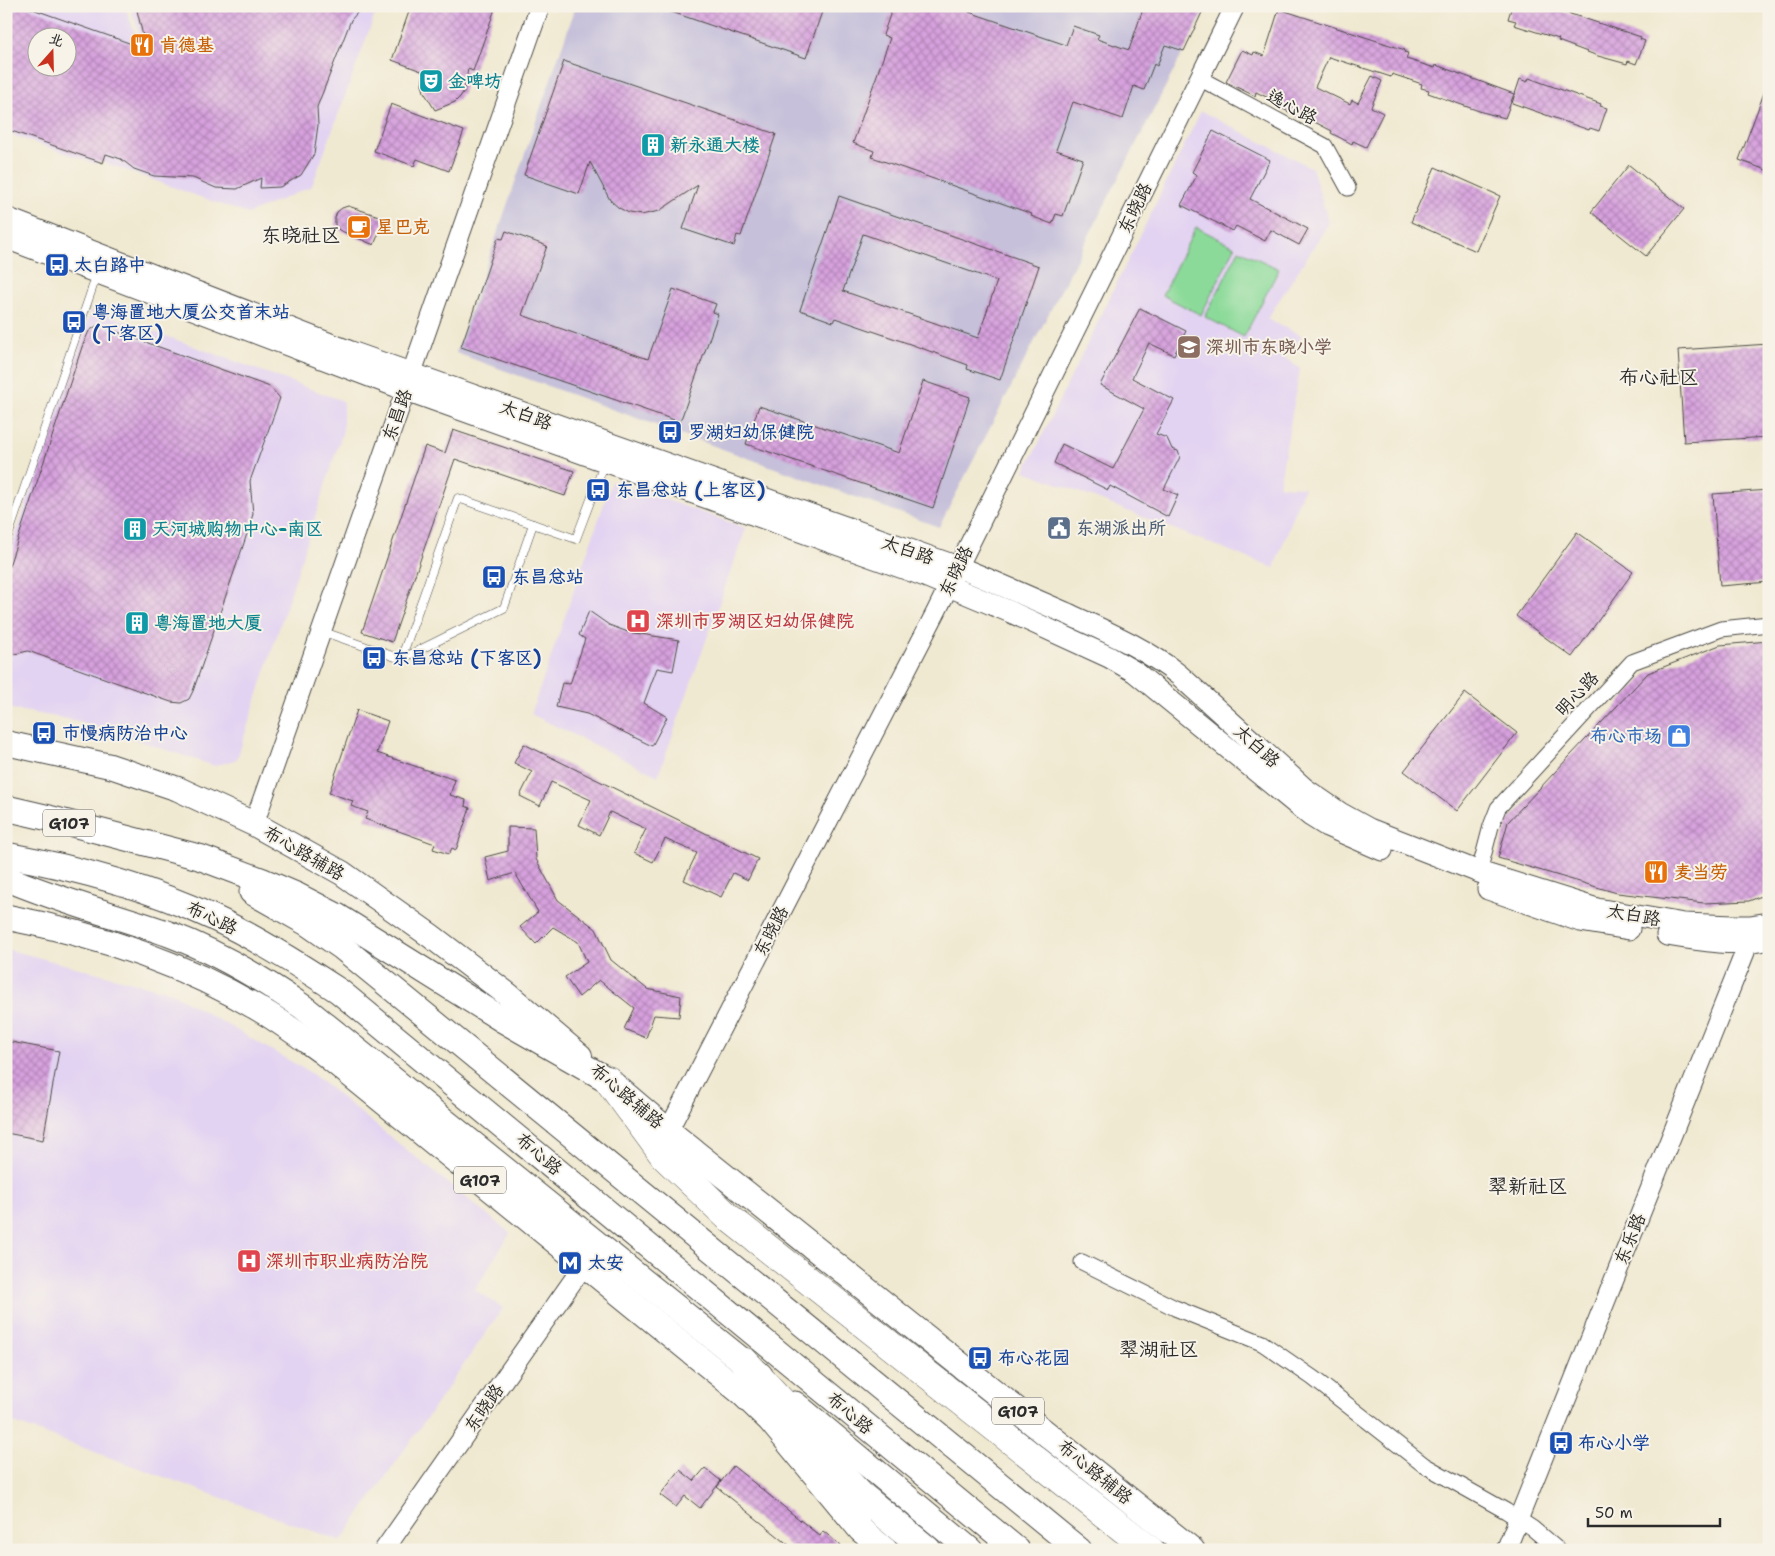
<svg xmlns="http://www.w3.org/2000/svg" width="1775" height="1556" viewBox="0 0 1775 1556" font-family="'Shantell Sans','LXGW WenKai TC',sans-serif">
  <defs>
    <pattern id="building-cross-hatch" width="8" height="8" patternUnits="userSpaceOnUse" patternTransform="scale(1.25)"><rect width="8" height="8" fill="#d7a1de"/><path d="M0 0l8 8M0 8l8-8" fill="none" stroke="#af83b4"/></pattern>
  </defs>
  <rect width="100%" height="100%" fill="#f7f3e8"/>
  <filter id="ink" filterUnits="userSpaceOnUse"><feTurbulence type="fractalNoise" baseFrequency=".02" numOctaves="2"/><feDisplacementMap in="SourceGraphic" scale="10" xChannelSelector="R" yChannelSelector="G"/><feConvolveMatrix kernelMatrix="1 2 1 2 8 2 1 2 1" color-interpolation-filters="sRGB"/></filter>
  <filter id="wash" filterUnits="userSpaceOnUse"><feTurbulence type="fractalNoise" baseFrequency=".0096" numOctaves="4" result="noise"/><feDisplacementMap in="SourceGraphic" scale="20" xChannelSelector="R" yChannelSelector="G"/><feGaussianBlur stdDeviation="1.12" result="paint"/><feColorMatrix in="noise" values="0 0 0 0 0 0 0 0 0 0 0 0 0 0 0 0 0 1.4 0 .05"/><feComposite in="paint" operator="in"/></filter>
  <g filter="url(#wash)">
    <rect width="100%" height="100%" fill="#f0e9d1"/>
    <g fill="#e3d3f2" fill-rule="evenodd">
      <path d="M 6,6 L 125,6 L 138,41 L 97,164 L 6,133 ZM 38,38 L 68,38 L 68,68 L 38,68 Z"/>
      <path d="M 130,6 L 378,6 L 312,186 L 248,214 L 100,161 L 141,39 Z"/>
      <path d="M 1201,111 L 1312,168 L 1329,223 L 1267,319 L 1302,336 L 1285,358 L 1300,369 L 1279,486 L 1304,487 L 1274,568 L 1025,471 Z"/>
      <path d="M 92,309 L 343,401 L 343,430 L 237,759 L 215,766 L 79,721 L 6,708 L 6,564 Z"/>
      <path d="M 612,481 L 746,528 L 658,776 L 531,714 Z"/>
      <path d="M 6,949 L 170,992 L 311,1073 L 510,1233 L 475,1290 L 503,1308 L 341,1541 L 6,1420 Z"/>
    </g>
    <path fill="#c6c0da" d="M 576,6 L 1207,6 L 939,527 L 456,353 Z"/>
    <g fill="#8bda99" stroke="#5b8262">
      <path d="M 1196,227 L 1235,247 L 1201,315 L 1162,295 Z"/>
      <path d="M 1239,250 L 1279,269 L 1244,337 L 1205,317 Z"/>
    </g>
    <g id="blocks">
      <g fill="url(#building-cross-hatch)" fill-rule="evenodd">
        <path d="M 6,6 L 24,6 L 146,49 L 136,6 L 363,6 L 351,20 L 317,107 L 318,125 L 314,154 L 301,175 L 280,187 L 260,188 L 261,178 L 237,189 L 216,188 L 193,178 L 154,176 L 134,169 L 121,159 L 106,154 L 103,163 L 6,129 ZM 38,38 L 68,38 L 68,68 L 38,68 Z"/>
        <path d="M 411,6 L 496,6 L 473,71 L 468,69 L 464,91 L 460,97 L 455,102 L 435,110 L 424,92 L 422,84 L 424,72 L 392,60 Z"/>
        <path d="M 663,6 L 824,6 L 806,58 L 663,9 Z"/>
        <path d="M 893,6 L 971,6 L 969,12 L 1066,45 L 1073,26 L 1099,35 L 1097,39 L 1129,50 L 1144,6 L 1205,6 L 1184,51 L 1165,45 L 1157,66 L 1154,64 L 1144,90 L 1134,86 L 1123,119 L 1073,102 L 1056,150 L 1083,159 L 1063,216 L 1056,214 L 1052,224 L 1031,216 L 1032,214 L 872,157 L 874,151 L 853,143 L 890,38 L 883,35 Z"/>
        <path d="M 1512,6 L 1546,6 L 1641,37 L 1640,39 L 1645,41 L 1636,64 L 1628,61 L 1627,64 L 1598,56 L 1558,41 L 1559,39 L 1514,25 L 1516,21 L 1508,19 Z"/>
        <path d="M 1279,9 L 1405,50 L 1404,52 L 1408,53 L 1406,59 L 1435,68 L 1436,65 L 1514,94 L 1505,118 L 1482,112 L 1428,93 L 1429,90 L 1421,88 L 1422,84 L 1392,74 L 1391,77 L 1329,57 L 1315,87 L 1350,104 L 1352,100 L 1358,103 L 1372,76 L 1382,81 L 1371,107 L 1383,113 L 1366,147 L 1353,141 L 1352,144 L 1331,133 L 1332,131 L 1305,117 L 1303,119 L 1281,108 L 1283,105 L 1256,92 L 1255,96 L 1226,82 L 1242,50 L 1253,55 L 1254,52 L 1264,56 Z"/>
        <path d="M 564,61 L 776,134 L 741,236 L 737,235 L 734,246 L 683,229 L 698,185 L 659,211 L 641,215 L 629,213 L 619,208 L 610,200 L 590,162 L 579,194 L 524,175 Z"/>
        <path d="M 1529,78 L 1601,104 L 1600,106 L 1607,108 L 1599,131 L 1590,128 L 1589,130 L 1563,121 L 1512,103 L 1520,79 L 1527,82 Z"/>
        <path d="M 1767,85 L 1769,85 L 1769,171 L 1739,160 Z"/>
        <path d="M 391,104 L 464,131 L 449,171 L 417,159 L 414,166 L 374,151 Z"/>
        <path d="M 1213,131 L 1270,160 L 1250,199 L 1308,229 L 1299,245 L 1271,230 L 1265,241 L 1236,226 L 1233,231 L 1181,205 L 1197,175 L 1192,172 Z"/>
        <path d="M 1629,165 L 1684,209 L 1646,256 L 1591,212 Z"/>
        <path d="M 1435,167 L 1500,196 L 1476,251 L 1411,222 Z"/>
        <path d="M 839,196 L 1039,266 L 1000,380 L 967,369 L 968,365 L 910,344 L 835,318 L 833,322 L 800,310 ZM 863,234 L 997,281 L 978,338 L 843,291 Z"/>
        <path d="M 348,206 L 385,218 L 374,245 L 339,230 L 335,225 L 335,218 L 337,212 L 342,208 Z"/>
        <path d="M 506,231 L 547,246 L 522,315 L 648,359 L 673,289 L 716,304 L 713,312 L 718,314 L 680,422 L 461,347 L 498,238 L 503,239 Z"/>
        <path d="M 1140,308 L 1186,331 L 1174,355 L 1149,343 L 1132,378 L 1174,400 L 1156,434 L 1167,438 L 1172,449 L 1178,451 L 1180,457 L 1164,489 L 1178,495 L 1168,517 L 1110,486 L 1108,490 L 1054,463 L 1062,444 L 1113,469 L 1144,409 L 1100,385 Z"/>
        <path d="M 98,325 L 270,387 L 280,398 L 250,481 L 253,514 L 244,543 L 193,691 L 189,699 L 181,703 L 171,702 L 28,651 L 6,656 L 6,575 L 82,347 L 89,331 Z"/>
        <path d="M 1769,344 L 1769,437 L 1684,442 L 1678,350 Z"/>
        <path d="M 923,381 L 970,397 L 933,508 L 746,444 L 759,406 L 899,453 Z"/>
        <path d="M 453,430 L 574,471 L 565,496 L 455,459 L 392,642 L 362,632 L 425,446 L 445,453 Z"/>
        <path d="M 1769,490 L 1769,582 L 1720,586 L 1713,494 Z"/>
        <path d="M 1577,532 L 1633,572 L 1572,657 L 1516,616 Z"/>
        <path d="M 589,611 L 609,625 L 628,632 L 679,640 L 673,671 L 657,668 L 644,703 L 667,717 L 652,746 L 587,714 L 556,707 L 562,683 L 570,684 L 585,639 L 579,635 Z"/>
        <path d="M 1769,641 L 1769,893 L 1749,901 L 1704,903 L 1617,893 L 1498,858 L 1508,822 L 1648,673 L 1720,645 Z"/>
        <path d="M 1465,693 L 1517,733 L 1457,811 L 1404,771 Z"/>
        <path d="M 357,710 L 388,721 L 377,753 L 455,780 L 450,795 L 466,800 L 465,806 L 470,808 L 456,850 L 452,848 L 449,854 L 433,849 L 435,844 L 365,819 L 368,812 L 351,806 L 353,801 L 329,793 Z"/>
        <path d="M 524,744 L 758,859 L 748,880 L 733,873 L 721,897 L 684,880 L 697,853 L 665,839 L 653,862 L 634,853 L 646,829 L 610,812 L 599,835 L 579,825 L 591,800 L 551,782 L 540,806 L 520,796 L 532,772 L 514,763 Z"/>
        <path d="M 508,827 L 534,828 L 536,859 L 558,900 L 596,929 L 611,960 L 647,989 L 681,996 L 679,1017 L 654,1015 L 646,1038 L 624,1029 L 634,1008 L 599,980 L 579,997 L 565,977 L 587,962 L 578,942 L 553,927 L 536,944 L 520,927 L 538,912 L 515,873 L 490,881 L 485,857 L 508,851 Z"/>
        <path d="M 6,1041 L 59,1051 L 43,1140 L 6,1133 Z"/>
        <path d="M 733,1466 L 820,1536 L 823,1531 L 846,1550 L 795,1550 L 717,1487 Z"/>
        <path d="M 705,1468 L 721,1481 L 700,1508 L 685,1496 L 676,1507 L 660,1495 L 680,1470 L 694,1481 Z"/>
      </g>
    </g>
  </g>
  <g filter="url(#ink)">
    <use href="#blocks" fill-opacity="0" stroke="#494844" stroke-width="1"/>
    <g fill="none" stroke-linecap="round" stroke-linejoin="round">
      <defs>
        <g id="service">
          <path d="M 6,542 L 97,274"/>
          <path d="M 321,631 L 401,659 L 504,608 L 533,524"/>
          <path d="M 401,659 L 458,498 L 576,539 L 605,462"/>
        </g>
        <g id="minor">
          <path d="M 1199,78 L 1325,146 L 1348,188"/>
          <path d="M 1479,872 L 1491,826 L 1498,808 L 1632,662 L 1721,629 L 1769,624"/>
          <path d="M 1082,1262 L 1175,1308 L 1262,1343 L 1313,1378 L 1424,1465 L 1506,1511 L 1532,1528 L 1558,1550"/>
        </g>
        <g id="tertiary">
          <path d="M 254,824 L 540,6"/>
          <path d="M 668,1131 L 936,612 L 1235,6"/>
          <path d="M 384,1550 L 584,1265"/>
          <path d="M 1506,1550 L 1745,952 L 1749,930"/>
        </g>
        <g id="secondary">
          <path d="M 6,218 L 351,352 L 958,567 C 995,582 1031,598 1068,614 C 1107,632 1145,648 1179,675 L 1305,789 L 1340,813 L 1369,829 L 1479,872 L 1597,909 L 1684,924 L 1733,926 L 1750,926 L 1769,923"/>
          <path d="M 6,238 L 406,390 L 920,574 L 1013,613 L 1109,657 L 1135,672 L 1311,816 L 1327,826 L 1382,850"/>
          <path d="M 1488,889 L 1580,921 L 1629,929"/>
          <path d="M 1667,935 C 1699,940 1736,947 1769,939"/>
        </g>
        <path id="primary" d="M 6,743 L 110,766 L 178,789 L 254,824 L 342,873 L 431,936 L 507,994 L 580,1056"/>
        <g id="trunk">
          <path d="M 6,808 L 49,818 L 199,857 L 263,881 L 298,896 L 337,916 L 503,1020 L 608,1080 L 668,1131 L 1192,1550"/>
          <path d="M 6,855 C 77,868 148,887 214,918 C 257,938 298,964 339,991 L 1017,1550"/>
          <path d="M 6,878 C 59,901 115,915 169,934 C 217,952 261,978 303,1007 L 760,1375"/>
          <path d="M 252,892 L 307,923 L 343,948 L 1079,1550"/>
          <path d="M 6,917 C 95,934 183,963 261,1010 C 283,1023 303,1038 324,1053 L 741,1392 L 770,1420 L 861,1530 L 885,1550"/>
          <path d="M 795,1404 L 970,1550"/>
        </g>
        <g id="motorway">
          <path d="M 608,1080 L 664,1156 L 728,1217 L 1150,1550"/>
          <path d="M 745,1362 L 797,1418 L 841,1475 L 859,1494 L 927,1550"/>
        </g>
      </defs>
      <use href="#service" stroke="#494844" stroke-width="9"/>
      <use href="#minor" stroke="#494844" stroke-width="17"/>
      <use href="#tertiary" stroke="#494844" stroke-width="21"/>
      <use href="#secondary" stroke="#494844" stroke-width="23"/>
      <use href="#primary" stroke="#494844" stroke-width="26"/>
      <use href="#trunk" stroke="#494844" stroke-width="27"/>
      <use href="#motorway" stroke="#494844" stroke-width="29"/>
      <use href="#service" stroke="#fff" stroke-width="8"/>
      <use href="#minor" stroke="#fff" stroke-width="15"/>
      <use href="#tertiary" stroke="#fff" stroke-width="19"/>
      <use href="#secondary" stroke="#fff" stroke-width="21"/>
      <use href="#primary" stroke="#fff" stroke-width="24"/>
      <use href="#trunk" stroke="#fff" stroke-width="25"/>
      <use href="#motorway" stroke="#fff" stroke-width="28"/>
    </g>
  </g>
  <defs>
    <symbol id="restaurant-square" viewBox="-11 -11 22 22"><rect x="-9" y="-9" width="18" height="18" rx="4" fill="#e8710a" stroke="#f7f3e8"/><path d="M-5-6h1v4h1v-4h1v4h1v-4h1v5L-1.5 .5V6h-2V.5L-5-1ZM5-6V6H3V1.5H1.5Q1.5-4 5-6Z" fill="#fff"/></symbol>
    <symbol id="theatre-square" viewBox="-11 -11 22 22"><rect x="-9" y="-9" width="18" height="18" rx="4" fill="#0f9aa8" stroke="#f7f3e8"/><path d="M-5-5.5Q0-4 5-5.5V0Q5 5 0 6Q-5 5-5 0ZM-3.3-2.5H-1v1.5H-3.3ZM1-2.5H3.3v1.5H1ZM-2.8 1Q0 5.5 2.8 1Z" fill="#fff"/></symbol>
    <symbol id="building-square" viewBox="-11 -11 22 22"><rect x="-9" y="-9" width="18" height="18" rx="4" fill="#0f9aa8" stroke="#f7f3e8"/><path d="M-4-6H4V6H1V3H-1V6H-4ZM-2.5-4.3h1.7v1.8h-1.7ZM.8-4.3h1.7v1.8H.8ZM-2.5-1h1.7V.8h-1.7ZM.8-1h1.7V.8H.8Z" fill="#fff"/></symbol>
    <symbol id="cafe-square" viewBox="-11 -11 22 22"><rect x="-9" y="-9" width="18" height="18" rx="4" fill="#e8710a" stroke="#f7f3e8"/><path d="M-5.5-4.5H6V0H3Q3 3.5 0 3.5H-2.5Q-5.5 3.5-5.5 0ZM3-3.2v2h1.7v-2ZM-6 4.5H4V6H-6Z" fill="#fff"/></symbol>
    <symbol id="bus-square" viewBox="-11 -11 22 22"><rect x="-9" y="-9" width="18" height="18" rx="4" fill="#1a4fb4" stroke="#f7f3e8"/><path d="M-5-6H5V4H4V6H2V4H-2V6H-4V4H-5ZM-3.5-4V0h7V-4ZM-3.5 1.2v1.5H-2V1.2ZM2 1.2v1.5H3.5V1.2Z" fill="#fff"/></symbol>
    <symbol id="school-square" viewBox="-11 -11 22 22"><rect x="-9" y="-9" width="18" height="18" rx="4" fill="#8d6e63" stroke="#f7f3e8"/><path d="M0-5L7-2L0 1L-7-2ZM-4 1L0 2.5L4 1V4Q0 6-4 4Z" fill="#fff"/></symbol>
    <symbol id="civic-square" viewBox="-11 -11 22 22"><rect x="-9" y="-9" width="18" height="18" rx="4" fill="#5c6f8a" stroke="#f7f3e8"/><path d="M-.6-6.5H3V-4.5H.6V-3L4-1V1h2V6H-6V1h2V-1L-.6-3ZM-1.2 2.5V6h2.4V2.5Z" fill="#fff"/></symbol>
    <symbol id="hospital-square" viewBox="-11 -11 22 22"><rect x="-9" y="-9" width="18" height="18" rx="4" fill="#e0444e" stroke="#f7f3e8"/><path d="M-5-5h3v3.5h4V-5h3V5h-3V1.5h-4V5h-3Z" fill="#fff"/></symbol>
    <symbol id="shop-square" viewBox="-11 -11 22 22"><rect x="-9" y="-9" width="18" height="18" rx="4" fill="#3f7fe0" stroke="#f7f3e8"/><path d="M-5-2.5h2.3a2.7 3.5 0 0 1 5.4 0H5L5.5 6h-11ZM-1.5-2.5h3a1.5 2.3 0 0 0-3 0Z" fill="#fff"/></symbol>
    <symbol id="metro-square" viewBox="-11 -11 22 22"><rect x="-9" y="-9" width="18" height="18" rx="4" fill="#1a4fb4" stroke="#f7f3e8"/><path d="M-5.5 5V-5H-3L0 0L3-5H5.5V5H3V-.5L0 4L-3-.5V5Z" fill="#fff"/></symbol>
  </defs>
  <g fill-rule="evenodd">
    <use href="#restaurant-square" x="128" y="31" width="28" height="28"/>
    <use href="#theatre-square" x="417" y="67" width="28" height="28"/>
    <use href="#building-square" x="639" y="131" width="28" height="28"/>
    <use href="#cafe-square" x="345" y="213" width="28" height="28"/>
    <use href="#bus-square" x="43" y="251" width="28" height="28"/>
    <use href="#bus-square" x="60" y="308" width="28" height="28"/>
    <use href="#school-square" x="1175" y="333" width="28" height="28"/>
    <use href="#bus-square" x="656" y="418" width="28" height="28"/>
    <use href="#bus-square" x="584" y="476" width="28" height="28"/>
    <use href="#civic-square" x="1045" y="514" width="28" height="28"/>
    <use href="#building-square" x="121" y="515" width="28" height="28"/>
    <use href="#bus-square" x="480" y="563" width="28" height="28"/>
    <use href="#hospital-square" x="624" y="607" width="28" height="28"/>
    <use href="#building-square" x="123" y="609" width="28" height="28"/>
    <use href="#bus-square" x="360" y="644" width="28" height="28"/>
    <use href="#bus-square" x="30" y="719" width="28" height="28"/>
    <use href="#shop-square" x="1665" y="722" width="28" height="28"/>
    <use href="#restaurant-square" x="1642" y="858" width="28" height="28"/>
    <use href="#hospital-square" x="235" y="1247" width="28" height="28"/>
    <use href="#metro-square" x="556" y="1249" width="28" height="28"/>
    <use href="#bus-square" x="966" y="1344" width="28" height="28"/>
    <use href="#bus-square" x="1547" y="1429" width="28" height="28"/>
  </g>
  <g text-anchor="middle" stroke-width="4" stroke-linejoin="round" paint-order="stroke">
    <g fill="#f7f3e8" stroke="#686764" stroke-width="1">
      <rect x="43" y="809.5" width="52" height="27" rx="4"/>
      <rect x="454" y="1166.5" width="52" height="27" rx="4"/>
      <rect x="992" y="1397.5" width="52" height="27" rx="4"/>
    </g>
    <g font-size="16" font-weight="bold" fill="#2b2b2b">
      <text x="69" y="829">G107</text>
      <text x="480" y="1186">G107</text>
      <text x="1018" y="1417">G107</text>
    </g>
    <g font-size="18" font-weight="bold" fill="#c56008" stroke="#f7f3e8" text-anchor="start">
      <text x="160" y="51">肯德基</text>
      <text x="376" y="233">星巴克</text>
      <text x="1674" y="878">麦当劳</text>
    </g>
    <g font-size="18" font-weight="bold" fill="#0d838f" stroke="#f7f3e8" text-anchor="start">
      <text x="448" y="87">金啤坊</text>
      <text x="670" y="151">新永通大楼</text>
      <text x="152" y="535">天河城购物中心-南区</text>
      <text x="154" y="629">粤海置地大厦</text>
    </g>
    <g font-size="18" fill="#2b2b2b" stroke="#f7f3e8">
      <text transform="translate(1292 107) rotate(28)" y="6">逸心路</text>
      <text transform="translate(1135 208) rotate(-64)" y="6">东晓路</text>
      <text transform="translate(397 415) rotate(-70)" y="6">东昌路</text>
      <text transform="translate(526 415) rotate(20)" y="6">太白路</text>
      <text transform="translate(908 550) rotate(19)" y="6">太白路</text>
      <text transform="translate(956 571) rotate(-64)" y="6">东晓路</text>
      <text transform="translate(1577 694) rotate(-47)" y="6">明心路</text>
      <text transform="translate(1257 746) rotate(42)" y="6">太白路</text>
      <text transform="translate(304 853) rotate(30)" y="6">布心路辅路</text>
      <text transform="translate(1634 915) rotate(10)" y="6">太白路</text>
      <text transform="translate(212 918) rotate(25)" y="6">布心路</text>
      <text transform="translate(771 931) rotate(-63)" y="6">东晓路</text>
      <text transform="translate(627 1096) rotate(40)" y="6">布心路辅路</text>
      <text transform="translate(539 1154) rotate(40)" y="6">布心路</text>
      <text transform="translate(1630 1239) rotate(-68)" y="6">东乐路</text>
      <text transform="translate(484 1408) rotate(-55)" y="6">东晓路</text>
      <text transform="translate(850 1413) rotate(40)" y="6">布心路</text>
      <text transform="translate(1095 1472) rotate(39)" y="6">布心路辅路</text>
    </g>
    <g font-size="18" font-weight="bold" fill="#164399" stroke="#f7f3e8" text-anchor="start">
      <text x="74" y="271">太白路中</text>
      <text x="92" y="318">粤海置地大厦公交首末站<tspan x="92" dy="21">(下客区)</tspan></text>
      <text x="688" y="438">罗湖妇幼保健院</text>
      <text x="616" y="496">东昌总站 (上客区)</text>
      <text x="512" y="583">东昌总站</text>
      <text x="392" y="664">东昌总站 (下客区)</text>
      <text x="62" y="739">市慢病防治中心</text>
      <text x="588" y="1269">太安</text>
      <text x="998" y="1364">布心花园</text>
      <text x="1578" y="1449">布心小学</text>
    </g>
    <g font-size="18" font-weight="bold" fill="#785e54" stroke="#f7f3e8" text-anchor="start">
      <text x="1206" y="353">深圳市东晓小学</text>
    </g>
    <g font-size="18" font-weight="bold" fill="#4e5e75" stroke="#f7f3e8" text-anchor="start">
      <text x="1076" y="534">东湖派出所</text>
    </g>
    <g font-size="18" font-weight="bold" fill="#be3a42" stroke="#f7f3e8" text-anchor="start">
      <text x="656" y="627">深圳市罗湖区妇幼保健院</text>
      <text x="266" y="1267">深圳市职业病防治院</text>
    </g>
    <g font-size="18" font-weight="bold" fill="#366cbe" stroke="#f7f3e8" text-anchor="end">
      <text x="1662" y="742">布心市场</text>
    </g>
    <g font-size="20" fill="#2b2b2b" stroke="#f7f3e8">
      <text x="301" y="242">东晓社区</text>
      <text x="1659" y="384">布心社区</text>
      <text x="1528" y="1193">翠新社区</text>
      <text x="1159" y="1356">翠湖社区</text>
    </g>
  </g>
  <rect width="1775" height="1556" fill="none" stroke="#f7f3e8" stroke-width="25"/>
  <g transform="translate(52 52) rotate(20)"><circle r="24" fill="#f7f3e8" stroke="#a5a39c"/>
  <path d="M0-4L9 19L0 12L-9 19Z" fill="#c8321e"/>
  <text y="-8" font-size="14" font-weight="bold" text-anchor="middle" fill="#2b2b2b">北</text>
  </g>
  <path d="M1588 1518v8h132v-8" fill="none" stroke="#2b2b2b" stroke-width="2.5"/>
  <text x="1595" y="1518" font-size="15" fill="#2b2b2b" stroke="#f7f3e8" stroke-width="4" paint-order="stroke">50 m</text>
</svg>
